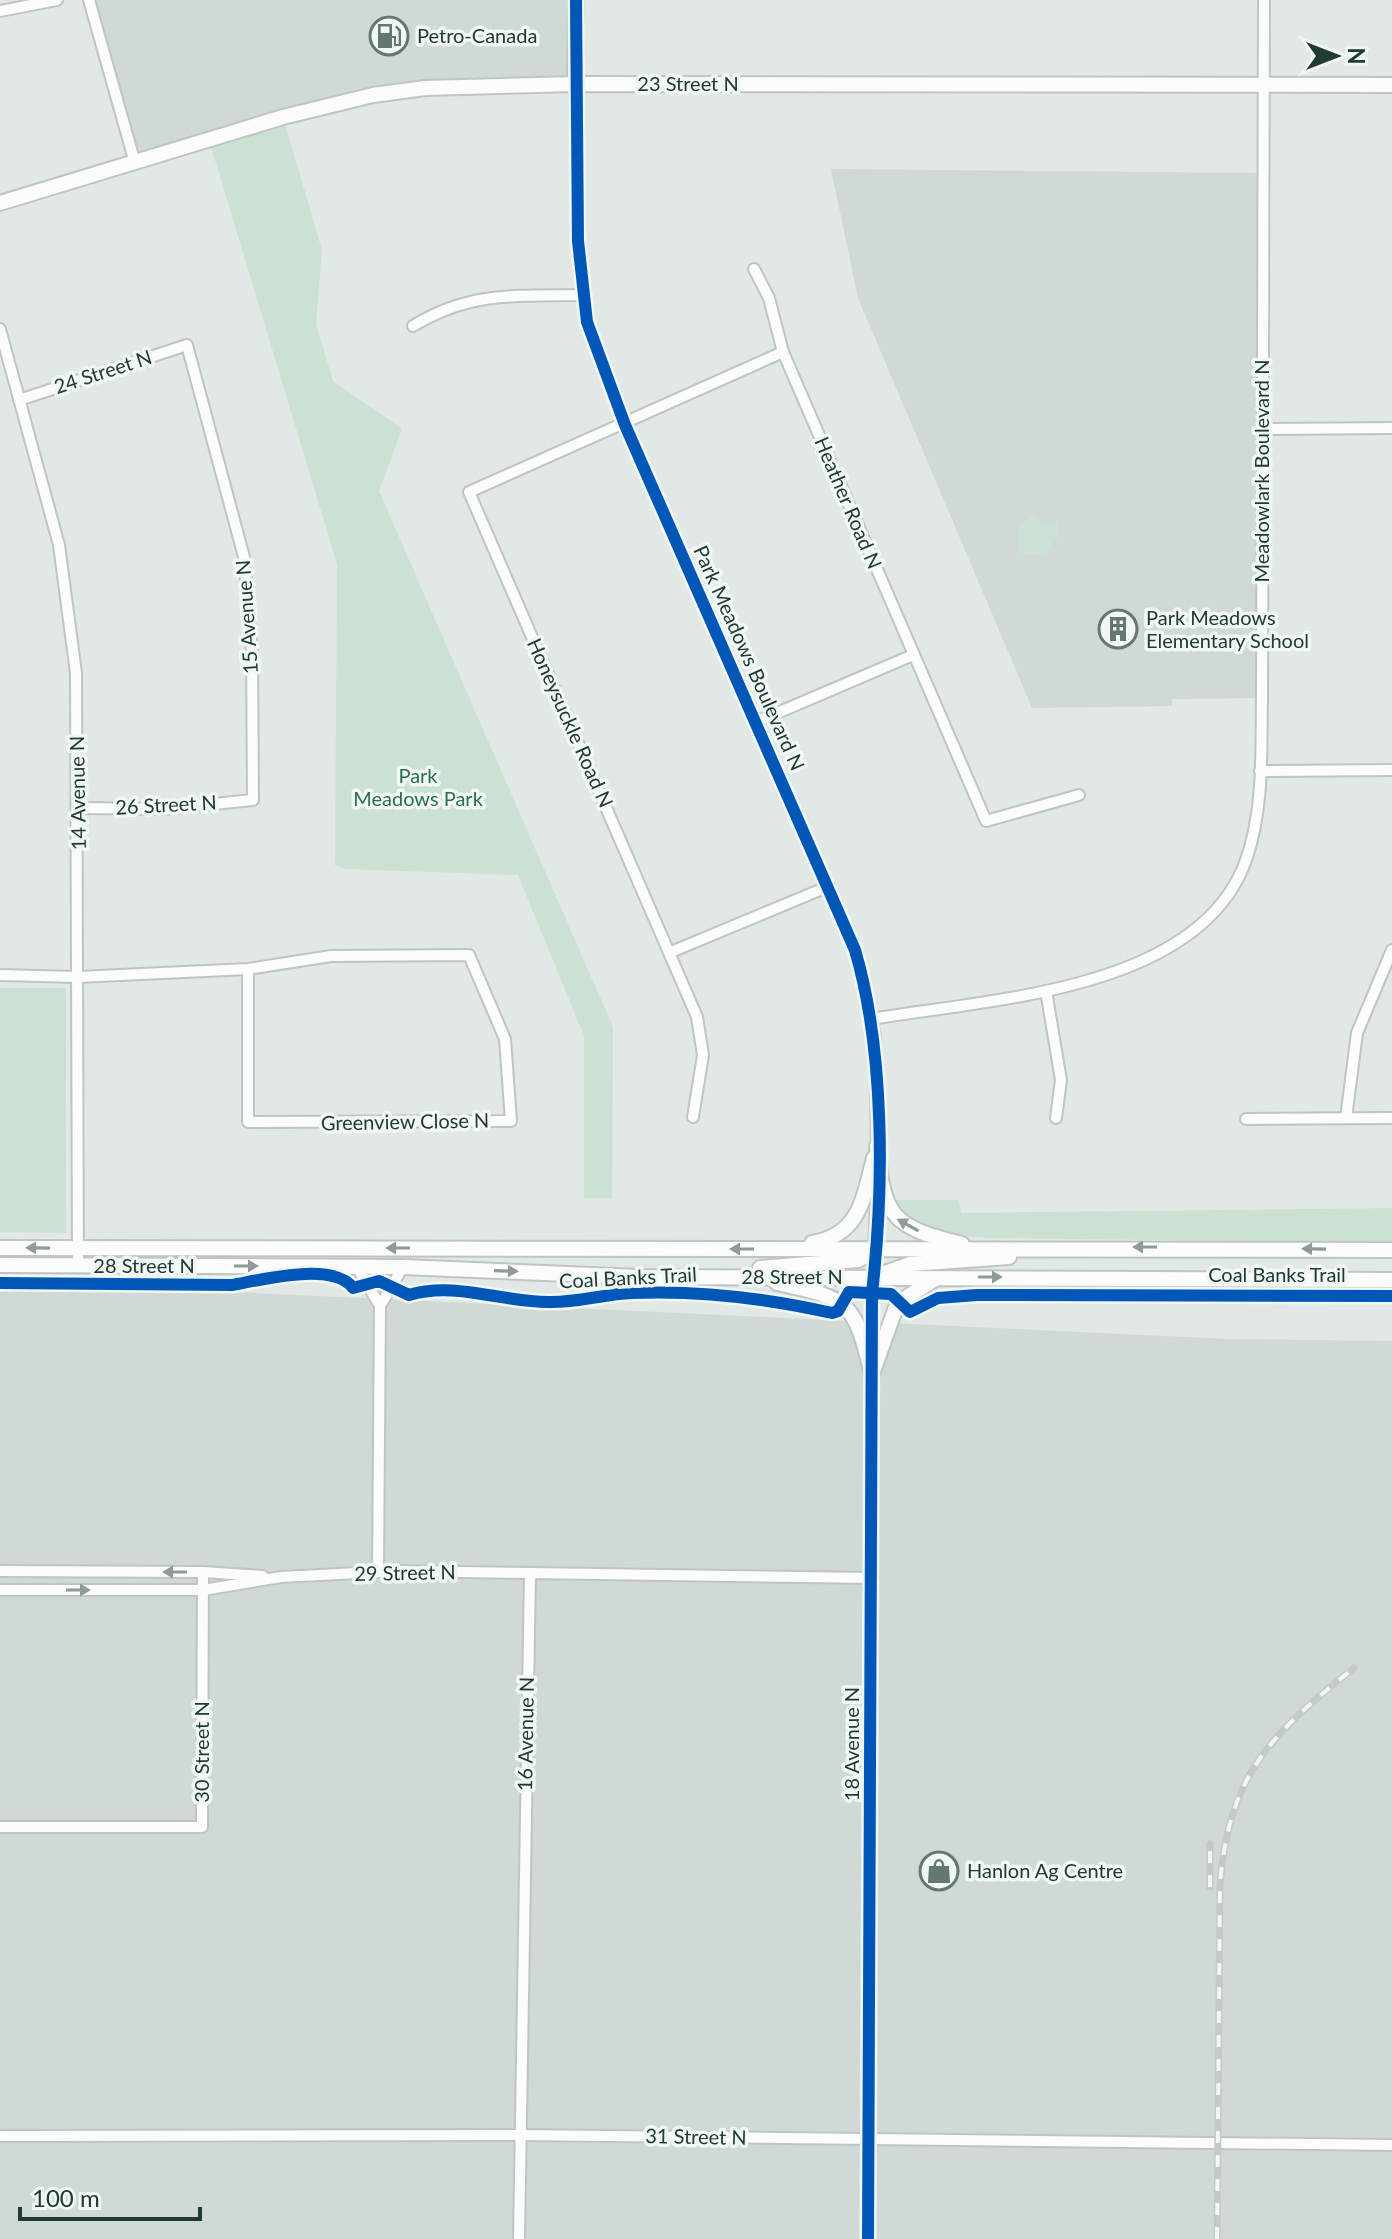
<svg xmlns="http://www.w3.org/2000/svg" width="1392" height="2239" viewBox="0 0 1392 2239" font-family="Lato,sans-serif">
  <rect width="100%" height="100%" fill="#e2e8e5"/>
  <g fill="#d0d9d5">
    <path d="M 89,0 L 576,0 L 575,84 L 397,91 L 135,163 Z"/>
    <path d="M 831,169 L 1262,173 L 1262,698 L 1172,699 L 1172,706 L 1032,708 L 858,298 Z"/>
    <path d="M 0,1290 L 214,1291 L 1229,1339 L 1392,1341 L 1392,2239 L 0,2239 Z"/>
  </g>
  <g fill="#cbe1d3">
    <path d="M 283,117 L 322,250 L 316,324 L 333,381 L 402,429 L 379,491 L 613,1027 L 612,1198 L 584,1198 L 584,1036 L 518,875 L 346,869 L 335,865 L 337,564 L 209,140 Z"/>
    <path d="M 1033,514 L 1043,523 L 1058,523 L 1058,537 L 1044,554 L 1023,555 L 1019,551 L 1019,527 Z"/>
    <path d="M 0,988 L 66,988 L 66,1233 L 0,1232 Z"/>
    <path d="M 896,1200 L 959,1200 L 961,1213 L 1392,1208 L 1392,1243 L 990,1238 C 952,1235 917,1236 896,1200 Z"/>
  </g>
  <g fill="none" stroke-linecap="round" stroke-linejoin="round">
    <defs>
      <g id="street">
        <path d="M 89,0 L 135,163"/>
        <path d="M 0,11 L 57,0"/>
        <path d="M 575,84 L 578,241 L 587,322 L 625,425 L 855,950 L 875,1036 L 877,1149"/>
        <path d="M 754,269 L 769,298 L 783,352 L 986,821 L 1079,795"/>
        <path d="M 413,326 C 470,291 517,296 581,295"/>
        <path d="M 0,329 L 59,545 L 76,673 L 78,1266"/>
        <path d="M 19,400 L 187,345 L 244,557 L 252,652 L 253,800 L 164,809 L 79,808"/>
        <path d="M 1263,429 L 1392,428"/>
        <path d="M 756,722 L 913,655"/>
        <path d="M 1260,771 L 1392,770"/>
        <path d="M 671,952 L 827,887"/>
        <path d="M 0,975 L 78,977 L 248,969 L 331,956 L 469,955 L 505,1039 L 511,1121 L 248,1122 L 248,969"/>
        <path d="M 1046,991 L 1061,1080 L 1056,1118"/>
        <path d="M 872,1019 C 989,999 1200,991 1246,860 C 1264,809 1261,752 1262,698 L 1264,0"/>
        <path d="M 693,1117 L 703,1055 L 697,1017 L 469,492 L 783,352"/>
        <path d="M 1346,1118 L 1357,1033 L 1392,950"/>
        <path d="M 1246,1119 L 1392,1118"/>
        <path d="M 357,1267 L 380,1306"/>
        <path d="M 0,1571 L 203,1572 L 263,1576"/>
        <path d="M 378,1572 L 380,1306 L 403,1267"/>
        <path d="M 0,1590 L 203,1590 L 281,1577 L 396,1571 L 530,1573"/>
        <path d="M 0,1827 L 202,1827 L 203,1572"/>
        <path d="M 0,2136 L 519,2135 L 1392,2145"/>
        <path d="M 519,2239 L 530,1573 L 873,1578"/>
        <path d="M 868,2239 L 872,1293 L 877,1181"/>
      </g>
      <g id="secondary">
        <path d="M 575,84 L 576,0"/>
        <path d="M 0,203 L 283,117 L 373,95 L 425,88 L 575,84 L 1392,85"/>
        <path d="M 877,1146 C 883,1218 893,1227 962,1244"/>
        <path d="M 812,1243 C 860,1235 863,1199 874,1158"/>
        <path d="M 0,1248 L 1392,1250"/>
        <path d="M 0,1265 L 403,1267 L 639,1277 L 1392,1280"/>
        <path d="M 760,1268 L 858,1260 L 876,1251"/>
        <path d="M 876,1276 L 910,1264 L 1009,1257"/>
        <path d="M 777,1283 C 851,1299 854,1302 872,1374"/>
        <path d="M 872,1374 L 895,1310 L 901,1301 L 935,1279"/>
      </g>
    </defs>
    <use href="#street" stroke="#bfc5c2" stroke-width="14"/>
    <use href="#secondary" stroke="#bec6c3" stroke-width="18"/>
    <use href="#street" stroke="#fbfcfb" stroke-width="10"/>
    <use href="#secondary" stroke="#fbfcfb" stroke-width="14"/>
    <defs>
      <g id="rail">
        <path d="M 1210,1887 L 1210,1844"/>
        <path d="M 1217,2239 L 1220,1884 C 1229,1774 1271,1734 1354,1668"/>
      </g>
    </defs>
    <use href="#rail" stroke="#c6c9c9" stroke-width="7"/>
    <use href="#rail" stroke="#f0f7f4" stroke-width="4" stroke-dasharray="12" stroke-linecap="butt"/>
    <defs>
      <g id="cycleway">
        <path d="M 576,0 L 578,241 L 587,322 L 625,425 L 855,950 C 885,1052 884,1188 872,1293 L 868,2239"/>
        <path d="M 0,1283 L 232,1285 C 261,1280 333,1261 353,1288 L 379,1281 L 409,1295 C 454,1281 501,1302 548,1302 C 576,1303 604,1294 632,1293 C 701,1290 765,1298 832,1313 L 838,1311 L 849,1292 L 891,1294 L 910,1312 L 938,1298 L 977,1295 L 1392,1296"/>
      </g>
    </defs>
    <use href="#cycleway" stroke="#f0f7f4" stroke-width="17"/>
    <use href="#cycleway" stroke="#0057b8" stroke-width="12"/>
  </g>
  <defs><path id="oneway-solid" d="M-6-.8H1V-3.2L6.5 0L1 3.2V.8H-6Z" transform="scale(2)"/></defs>
  <g fill="#8e9b98">
    <use href="#oneway-solid" transform="translate(908 1225) rotate(-151)"/>
    <use href="#oneway-solid" transform="translate(1145 1247) rotate(-180)"/>
    <use href="#oneway-solid" transform="translate(38 1248) rotate(-179)"/>
    <use href="#oneway-solid" transform="translate(398 1248) rotate(180)"/>
    <use href="#oneway-solid" transform="translate(742 1249) rotate(-180)"/>
    <use href="#oneway-solid" transform="translate(1314 1249) rotate(-179)"/>
    <use href="#oneway-solid" transform="translate(246 1266)"/>
    <use href="#oneway-solid" transform="translate(506 1271) rotate(2)"/>
    <use href="#oneway-solid" transform="translate(990 1277)"/>
    <use href="#oneway-solid" transform="translate(175 1572) rotate(-180)"/>
    <use href="#oneway-solid" transform="translate(78 1590)"/>
  </g>
  <defs>
    <symbol id="fuel-ring" viewBox="-11 -11 22 22"><circle r="9.5" fill="#f0f7f4" stroke="#657773" stroke-width="1.5"/><path d="M-5.5-6h7V0h2V4h1.3V-2.5L3-4.5l.8-.8L6-3V5H2.5V1h-1V6h-7ZM-4.2-4.7v3.2H.2V-4.7Z" fill="#657773"/></symbol>
    <symbol id="building-ring" viewBox="-11 -11 22 22"><circle r="9.5" fill="#f0f7f4" stroke="#657773" stroke-width="1.5"/><path d="M-4-6H4V6H1V3H-1V6H-4ZM-2.5-4.3h1.7v1.8h-1.7ZM.8-4.3h1.7v1.8H.8ZM-2.5-1h1.7V.8h-1.7ZM.8-1h1.7V.8H.8Z" fill="#657773"/></symbol>
    <symbol id="shop-ring" viewBox="-11 -11 22 22"><circle r="9.5" fill="#f0f7f4" stroke="#657773" stroke-width="1.5"/><path d="M-5-2.5h2.3a2.7 3.5 0 0 1 5.4 0H5L5.5 6h-11ZM-1.5-2.5h3a1.5 2.3 0 0 0-3 0Z" fill="#657773"/></symbol>
  </defs>
  <g fill-rule="evenodd">
    <use href="#fuel-ring" x="367" y="14" width="44" height="44"/>
    <use href="#building-ring" x="1096" y="607" width="44" height="44"/>
    <use href="#shop-ring" x="917" y="1849" width="44" height="44"/>
  </g>
  <g text-anchor="middle" stroke-width="7" stroke-linejoin="round" paint-order="stroke">
    <g font-size="20" fill="#213a35" stroke="#f0f7f4" text-anchor="start">
      <text x="417" y="43">Petro-Canada</text>
      <text x="1146" y="625">Park Meadows<tspan x="1146" dy="23">Elementary School</tspan></text>
      <text x="967" y="1878">Hanlon Ag Centre</text>
    </g>
    <g font-size="20" fill="#213a35" stroke="#f0f7f4">
      <text x="688" y="91">23 Street N</text>
      <text transform="translate(103 372) rotate(-18)" y="7">24 Street N</text>
      <text transform="translate(1262 471) rotate(-90)" y="7">Meadowlark Boulevard N</text>
      <text transform="translate(848 503) rotate(67)" y="7">Heather Road N</text>
      <text transform="translate(247 617) rotate(-94)" y="7">15 Avenue N</text>
      <text transform="translate(749 658) rotate(66)" y="7">Park Meadows Boulevard N</text>
      <text transform="translate(570 723) rotate(66)" y="7">Honeysuckle Road N</text>
      <text transform="translate(78 793) rotate(-91)" y="7">14 Avenue N</text>
      <text transform="translate(166 805) rotate(-3)" y="7">26 Street N</text>
      <text transform="translate(405 1122) rotate(-1)" y="7">Greenview Close N</text>
      <text x="144" y="1273">28 Street N</text>
      <text x="1277" y="1282">Coal Banks Trail</text>
      <text x="792" y="1284">28 Street N</text>
      <text transform="translate(628 1278) rotate(-3)" y="7">Coal Banks Trail</text>
      <text transform="translate(405 1573) rotate(-1)" y="7">29 Street N</text>
      <text transform="translate(526 1734) rotate(-89)" y="7">16 Avenue N</text>
      <text transform="translate(852 1744) rotate(-90)" y="7">18 Avenue N</text>
      <text transform="translate(202 1752) rotate(-90)" y="7">30 Street N</text>
      <text transform="translate(696 2137) rotate(1)" y="7">31 Street N</text>
    </g>
    <g font-size="20" fill="#2c704b" stroke="#f0f7f4">
      <text x="418" y="783">Park<tspan x="418" dy="23">Meadows Park</tspan></text>
    </g>
  </g>
  <g transform="translate(1336 56) rotate(90)" stroke="#f0f7f4" stroke-width="6" paint-order="stroke">
  <path d="M0-6L14 30L0 20L-14 30Z" fill="#213a35"/>
  <text y="-12" font-size="22" font-weight="bold" text-anchor="middle" fill="#213a35">N</text>
  </g>
  <path d="M20 2207v12h180v-12" fill="none" stroke="#213a35" stroke-width="4"/>
  <text x="32" y="2207" font-size="24" fill="#213a35" stroke="#f0f7f4" stroke-width="6" paint-order="stroke">100 m</text>
</svg>
